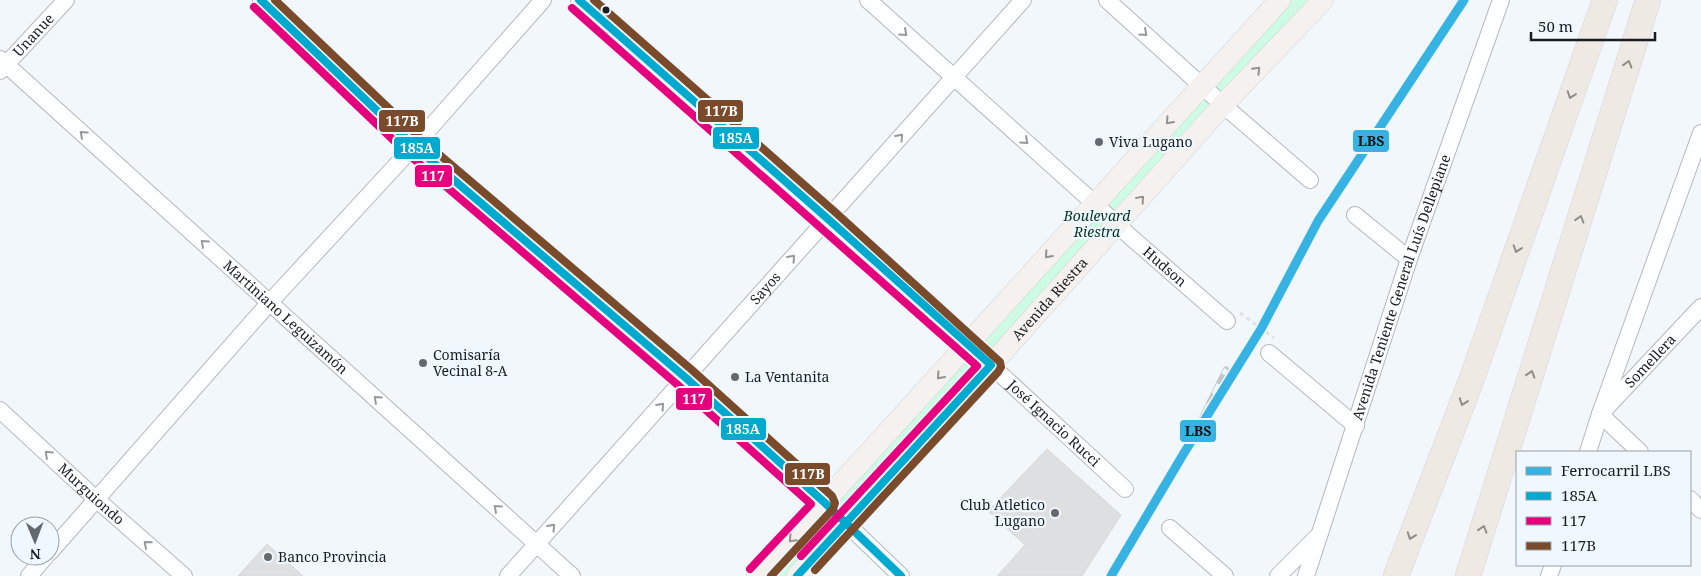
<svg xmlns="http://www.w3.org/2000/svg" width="1701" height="576" viewBox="0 0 1701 576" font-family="'Noto Serif',serif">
  <rect width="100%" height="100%" fill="#f2f7fc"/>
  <path fill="#cdfbe3" d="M 1280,0 L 1323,0 L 797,576 L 757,576 Z"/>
  <g fill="#dedfe1" stroke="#d8d7d9">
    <path d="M 1047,449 L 1121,515 L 1082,576 L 997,576 L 1025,545 L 988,511 Z"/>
    <path d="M 267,544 L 303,576 L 238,576 Z"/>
  </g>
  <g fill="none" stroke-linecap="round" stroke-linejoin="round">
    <defs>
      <g id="minor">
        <path d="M 261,0 L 414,146 L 686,378 L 825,503 L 901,576"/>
        <path id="s1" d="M 579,0 L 968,344 L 1125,489"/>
        <path id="s2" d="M 868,0 L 1095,204 L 1117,225 L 1227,321"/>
        <path d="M 1107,0 L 1223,105 L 1310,180"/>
        <path id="s3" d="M 0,59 L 572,576"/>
        <path id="s4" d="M 0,71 L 66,0"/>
        <path d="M 1355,215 L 1409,259"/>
        <path d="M 1269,353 L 1356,426"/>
        <path id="s5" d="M 1605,409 L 1701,307"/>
        <path id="s6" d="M 0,410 L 96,499 L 184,576"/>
        <path d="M 1600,414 L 1640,452"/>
        <path d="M 1588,452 L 1600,414 L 1701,133"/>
        <path d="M 1690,499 L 1701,510"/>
        <path d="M 1170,528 L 1225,576"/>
        <path d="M 50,552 L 270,302 L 414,146 L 543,0"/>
        <path d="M 29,576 L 46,556"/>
        <path id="s7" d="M 508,576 L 1023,0"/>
        <path d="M 1278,576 L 1317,537"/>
        <path id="s8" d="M 1306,576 L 1409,259 L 1501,0"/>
        <path d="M 1549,576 L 1553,565"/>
      </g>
      <g id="major">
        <path d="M 757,576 L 1280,0"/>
        <path id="s9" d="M 797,576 L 991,365 L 1223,105 L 1323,0"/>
      </g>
      <g id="highway">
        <path d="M 1396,576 L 1471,381 L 1605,0"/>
        <path d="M 1468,576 L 1648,0"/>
      </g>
    </defs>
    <use href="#minor" stroke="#b4b8bc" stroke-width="18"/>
    <use href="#major" stroke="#d1d3d6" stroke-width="22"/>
    <use href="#highway" stroke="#d1d3d6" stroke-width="26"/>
    <path stroke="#e0e2e3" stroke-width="3" stroke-dasharray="4 4" stroke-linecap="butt" d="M 1240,313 L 1274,338"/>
    <use href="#minor" stroke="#fdfeff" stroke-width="16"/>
    <use href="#major" stroke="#f5f1ee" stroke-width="21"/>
    <use href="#highway" stroke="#efe9e3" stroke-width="25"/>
    <defs>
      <path id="rail" d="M 1184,453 L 1226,369"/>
    </defs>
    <use href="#rail" stroke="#c4c6c7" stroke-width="5.5"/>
    <use href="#rail" stroke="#eff7ff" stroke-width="4" stroke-dasharray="11" stroke-linecap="butt"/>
    <defs>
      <g id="bus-1">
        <path d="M 261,0 L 414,146 L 686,378 L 825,503 L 901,576"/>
        <path d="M 579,0 L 828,219 L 991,365 L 797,576"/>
      </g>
      <g id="bus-2">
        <path d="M 254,7 L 408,154 L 679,386 L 811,504 L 750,569"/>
        <path d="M 572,8 L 977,366 L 801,556"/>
      </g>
      <g id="bus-3">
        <path d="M 275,0 L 421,139 L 692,370 L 832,496 L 835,503 L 833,509 L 771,576"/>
        <path d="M 594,0 L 835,212 L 1000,362 L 1001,367 L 998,372 L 815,570"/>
      </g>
    </defs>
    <use href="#bus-1" stroke="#eff7ff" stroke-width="11"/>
    <use href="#bus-2" stroke="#eff7ff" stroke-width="11"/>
    <use href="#bus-3" stroke="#eff7ff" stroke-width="11"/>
    <use href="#bus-1" stroke="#00a9ce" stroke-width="8"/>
    <use href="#bus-2" stroke="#e5007d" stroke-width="8"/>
    <use href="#bus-3" stroke="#7a4b2a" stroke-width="8"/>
    <defs>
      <path id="rail-1" d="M 1111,576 L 1184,453 L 1261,329 L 1318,221 L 1464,0"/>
    </defs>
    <use href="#rail-1" stroke="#eff7ff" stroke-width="12"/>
    <use href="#rail-1" stroke="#36b3e3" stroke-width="9"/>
  </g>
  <defs><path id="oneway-chevron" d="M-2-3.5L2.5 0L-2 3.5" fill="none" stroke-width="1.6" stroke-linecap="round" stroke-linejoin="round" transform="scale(1.25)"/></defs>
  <g stroke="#96999b">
    <use href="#oneway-chevron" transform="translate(904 33) rotate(42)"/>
    <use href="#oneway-chevron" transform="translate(1144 33) rotate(42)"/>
    <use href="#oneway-chevron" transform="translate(83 134) rotate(-138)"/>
    <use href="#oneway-chevron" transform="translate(900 137) rotate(-48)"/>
    <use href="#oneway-chevron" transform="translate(1025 141) rotate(42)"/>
    <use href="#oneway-chevron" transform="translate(204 243) rotate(-138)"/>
    <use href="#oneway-chevron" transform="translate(792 258) rotate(-48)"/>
    <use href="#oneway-chevron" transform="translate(377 399) rotate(-138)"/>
    <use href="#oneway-chevron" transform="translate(661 406) rotate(-48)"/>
    <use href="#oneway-chevron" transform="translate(48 454) rotate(-137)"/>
    <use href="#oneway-chevron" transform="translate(497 508) rotate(-138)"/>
    <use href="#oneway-chevron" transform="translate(552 527) rotate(-48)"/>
    <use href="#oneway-chevron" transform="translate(147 544) rotate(-139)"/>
  </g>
  <g stroke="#8f8d8b">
    <use href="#oneway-chevron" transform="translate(1628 64) rotate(-73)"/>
    <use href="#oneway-chevron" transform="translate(1571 95) rotate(109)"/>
    <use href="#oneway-chevron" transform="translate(1580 219) rotate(-73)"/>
    <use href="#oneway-chevron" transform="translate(1517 249) rotate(109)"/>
    <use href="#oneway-chevron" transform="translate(1531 374) rotate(-73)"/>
    <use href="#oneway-chevron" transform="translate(1463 402) rotate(110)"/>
    <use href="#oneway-chevron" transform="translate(1483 529) rotate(-73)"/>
    <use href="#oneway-chevron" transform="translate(1411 536) rotate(110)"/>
  </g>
  <g stroke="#929291">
    <use href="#oneway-chevron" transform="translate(1257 70) rotate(-46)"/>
    <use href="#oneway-chevron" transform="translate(1169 121) rotate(132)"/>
    <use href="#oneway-chevron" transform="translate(1141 199) rotate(-49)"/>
    <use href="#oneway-chevron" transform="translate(1048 255) rotate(132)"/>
    <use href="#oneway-chevron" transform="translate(940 376) rotate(132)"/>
    <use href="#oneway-chevron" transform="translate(792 539) rotate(133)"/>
  </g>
  <circle fill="#191d20" stroke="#eff7ff" stroke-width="2" cx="606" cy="10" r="4.5"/>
  <g fill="#65696d" stroke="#eff7ff" stroke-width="2">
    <circle cx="1099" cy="142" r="5"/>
    <circle cx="423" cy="363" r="5"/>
    <circle cx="735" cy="377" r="5"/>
    <circle cx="1055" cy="513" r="5"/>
    <circle cx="268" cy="557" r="5"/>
  </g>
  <g text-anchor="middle" stroke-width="4.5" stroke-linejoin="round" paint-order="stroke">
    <g font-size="14" fill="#191d20" stroke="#eff7ff">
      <text dy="5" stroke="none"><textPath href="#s4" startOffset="49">Unanue</textPath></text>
      <text dy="5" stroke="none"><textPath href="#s2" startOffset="399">Hudson</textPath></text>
      <text dy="5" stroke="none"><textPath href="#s7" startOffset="386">Sayos</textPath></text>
      <text dy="5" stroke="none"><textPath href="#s8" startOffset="304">Avenida Teniente General Luís Dellepiane</textPath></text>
      <text dy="5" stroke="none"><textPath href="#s9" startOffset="375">Avenida Riestra</textPath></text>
      <text dy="5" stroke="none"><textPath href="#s3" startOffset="385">Martiniano Leguizamón</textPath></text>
      <text dy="5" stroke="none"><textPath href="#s5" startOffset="66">Somellera</textPath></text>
      <text dy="5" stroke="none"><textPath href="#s1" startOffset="636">José Ignacio Rucci</textPath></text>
      <text dy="5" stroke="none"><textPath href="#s6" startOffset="124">Murguiondo</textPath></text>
    </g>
    <g font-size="14" fill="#191d20" stroke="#eff7ff" text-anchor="start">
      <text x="1109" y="147">Viva Lugano</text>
      <text x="433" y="360">Comisaría<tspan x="433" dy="16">Vecinal 8-A</tspan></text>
      <text x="745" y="382">La Ventanita</text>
      <text x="1045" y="510" text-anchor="end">Club Atletico<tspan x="1045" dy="16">Lugano</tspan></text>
      <text x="278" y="562">Banco Provincia</text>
    </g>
    <g font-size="14" font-style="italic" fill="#05341f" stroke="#eff7ff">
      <text x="1097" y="221">Boulevard<tspan x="1097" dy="16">Riestra</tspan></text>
    </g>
  </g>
  <g stroke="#eff7ff" stroke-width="2">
    <rect x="697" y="99" width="47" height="24" rx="5" fill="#7a4b2a"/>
    <rect x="378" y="109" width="48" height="24" rx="5" fill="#7a4b2a"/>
    <rect x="712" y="126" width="48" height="24" rx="5" fill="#00a9ce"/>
    <rect x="1352" y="129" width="38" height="24" rx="5" fill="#36b3e3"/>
    <rect x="393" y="136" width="48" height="24" rx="5" fill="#00a9ce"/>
    <rect x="414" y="164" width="39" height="24" rx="5" fill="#e5007d"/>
    <rect x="675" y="387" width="38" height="24" rx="5" fill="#e5007d"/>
    <rect x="720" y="417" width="47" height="24" rx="5" fill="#00a9ce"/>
    <rect x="1179" y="419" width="38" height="24" rx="5" fill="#36b3e3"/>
    <rect x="784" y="462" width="47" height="24" rx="5" fill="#7a4b2a"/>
  </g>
  <g font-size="14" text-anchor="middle" font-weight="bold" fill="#fff">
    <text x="721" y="116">117B</text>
    <text x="402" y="126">117B</text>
    <text x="736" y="143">185A</text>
    <text x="417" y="153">185A</text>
    <text x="433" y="181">117</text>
    <text x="694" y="404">117</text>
    <text x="743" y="434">185A</text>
    <text x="808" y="479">117B</text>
  </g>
  <g font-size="14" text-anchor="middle" font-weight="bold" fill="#111">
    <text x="1371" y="146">LBS</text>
    <text x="1198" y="436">LBS</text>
  </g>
  <rect x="1516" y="451" width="175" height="115" fill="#eff7ff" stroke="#99a0a6"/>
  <rect x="1526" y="467" width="25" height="8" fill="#36b3e3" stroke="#99a0a6"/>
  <text x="1561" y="476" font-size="15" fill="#191d20">Ferrocarril LBS</text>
  <rect x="1526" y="492" width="25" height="8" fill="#00a9ce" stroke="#99a0a6"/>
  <text x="1561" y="501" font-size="15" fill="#191d20">185A</text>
  <rect x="1526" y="517" width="25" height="8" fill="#e5007d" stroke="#99a0a6"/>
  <text x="1561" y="526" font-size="15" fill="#191d20">117</text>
  <rect x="1526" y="542" width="25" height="8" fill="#7a4b2a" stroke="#99a0a6"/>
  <text x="1561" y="551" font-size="15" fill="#191d20">117B</text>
  <g transform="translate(35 541) rotate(179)"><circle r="24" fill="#eff7ff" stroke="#99a0a6"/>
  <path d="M0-4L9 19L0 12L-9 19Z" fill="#65696d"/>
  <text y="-8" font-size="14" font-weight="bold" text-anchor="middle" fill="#191d20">N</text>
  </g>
  <path d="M1531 32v8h124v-8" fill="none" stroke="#191d20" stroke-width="2.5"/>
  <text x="1538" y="32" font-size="15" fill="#191d20" stroke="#eff7ff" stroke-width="4" paint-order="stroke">50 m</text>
</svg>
